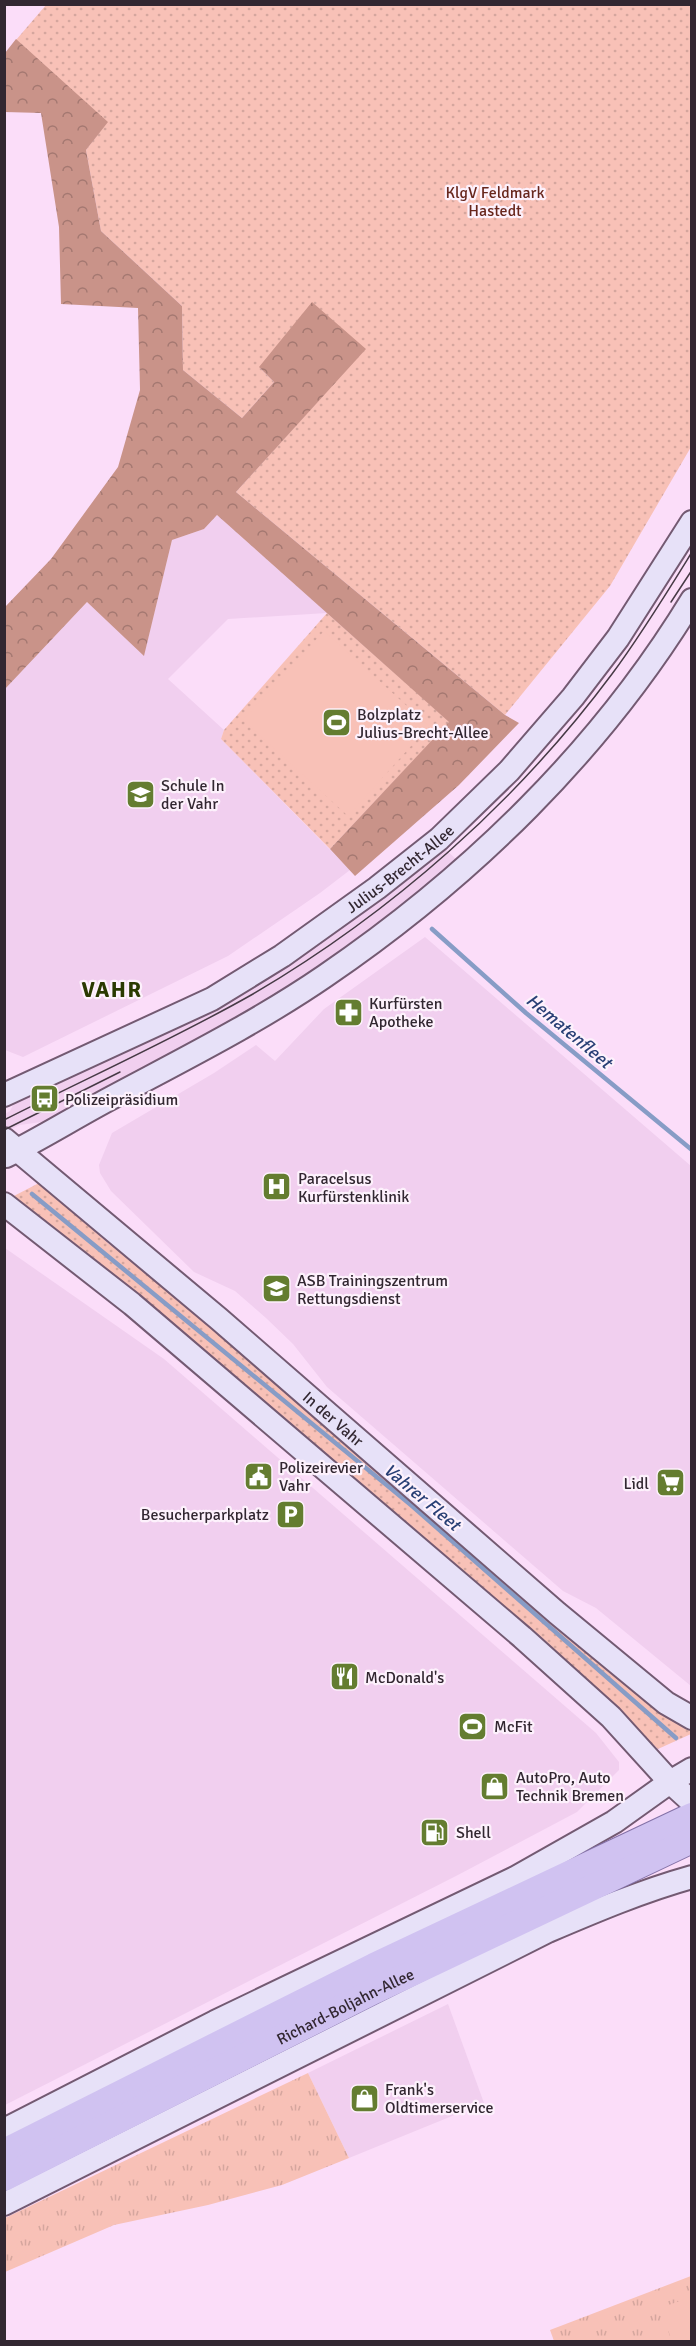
<svg xmlns="http://www.w3.org/2000/svg" width="696" height="2346" viewBox="0 0 696 2346" font-family="Signika,sans-serif">
  <defs>
    <pattern id="grass-dots" width="8" height="8" patternUnits="userSpaceOnUse" patternTransform="scale(1.5)"><rect width="8" height="8" fill="#f8c1b7"/><path d="M2 2h.1M6 6h.1" fill="none" stroke="#d5a69e" stroke-width="1.8" stroke-linecap="round"/></pattern>
    <pattern id="forest-crowns" width="20" height="18" patternUnits="userSpaceOnUse" patternTransform="scale(1.5)"><rect width="20" height="18" fill="#c99389"/><path d="M2 6a3 3 0 1 1 6 0M12 15a3 3 0 1 1 6 0" fill="none" stroke="#a47871"/></pattern>
    <pattern id="park-tufts" width="24" height="20" patternUnits="userSpaceOnUse" patternTransform="scale(1.5)"><rect width="24" height="20" fill="#f8c1b7"/><path d="M3 7l-1-3M5 7V3M7 7l1-3M15 17l-1-3M17 17v-4M19 17l1-3" fill="none" stroke="#d5a69e"/></pattern>
  </defs>
  <rect width="100%" height="100%" fill="#fbddf9"/>
  <g fill="#f1cfef">
    <path d="M 217,515 L 327,613 L 228,619 L 168,679 L 224,730 L 221,739 L 350,870 L 320,893 L 228,956 L 23,1057 L 5,1050 L 5,689 L 87,602 L 144,655 L 172,540 L 204,529 Z"/>
    <path d="M 441,845 L 460,863 L 402,911 L 263,1006 L 48,1121 L 20,1125 L 5,1132 L 5,1114 L 10,1111 L 15,1101 L 132,1049 L 212,1009 Z"/>
    <path d="M 425,937 L 691,1166 L 691,1686 L 596,1608 L 563,1591 L 327,1387 L 293,1344 L 266,1318 L 235,1291 L 194,1272 L 111,1191 L 100,1173 L 99,1165 L 112,1133 L 214,1073 L 256,1045 L 275,1061 L 324,1009 Z"/>
    <path d="M 5,1248 L 164,1359 L 596,1733 L 619,1762 L 619,1770 L 577,1812 L 456,1876 L 5,2105 Z"/>
    <path d="M 448,2004 L 484,2103 L 349,2158 L 308,2073 Z"/>
  </g>
  <g fill="url(#grass-dots)">
    <path d="M 46,5 L 691,5 L 691,447 L 610,586 L 505,715 L 236,492 L 365,349 L 260,368 L 274,382 L 242,418 L 183,370 L 182,306 L 101,231 L 86,150 L 107,122 L 16,40 Z"/>
    <path d="M 327,613 L 450,722 L 330,849 L 221,739 L 224,730 Z"/>
    <path d="M 39,1183 L 109,1244 L 154,1273 L 647,1699 L 691,1731 L 691,1734 L 658,1749 L 566,1665 L 10,1198 Z"/>
  </g>
  <path fill="url(#forest-crowns)" d="M 16,39 L 108,122 L 86,150 L 101,231 L 182,306 L 183,370 L 242,418 L 274,382 L 259,367 L 312,302 L 366,349 L 236,492 L 505,715 L 519,723 L 459,785 L 355,876 L 330,849 L 449,722 L 217,515 L 204,529 L 172,540 L 144,656 L 87,602 L 5,689 L 5,607 L 51,559 L 118,467 L 140,390 L 138,308 L 61,304 L 59,227 L 41,113 L 5,112 L 5,53 Z"/>
  <g fill="url(#park-tufts)">
    <path d="M 308,2073 L 349,2158 L 282,2185 L 208,2205 L 114,2225 L 5,2272 L 5,2218 Z"/>
    <path d="M 691,2276 L 691,2341 L 554,2341 L 550,2330 Z"/>
  </g>
  <g fill="#f8c1b7">
    <path d="M 324,631 L 429,726 L 348,816 L 243,720 Z"/>
    <path d="M 691,2297 L 691,2341 L 672,2341 L 660,2308 Z"/>
  </g>
  <g fill="none" stroke-linecap="round" stroke-linejoin="round">
    <g stroke="#879cc6" stroke-width="4.5">
      <path d="M 432,929 L 526,1013 L 692,1150"/>
      <path d="M 32,1194 L 411,1505 L 676,1738"/>
    </g>
    <defs>
      <g id="secondary">
        <path id="s1" d="M 4,1095 L 212,999 L 282,956 L 377,888 L 439,839 L 509,771 L 573,697 L 618,638 L 692,522"/>
        <path id="s2" d="M 4,1139 L 219,1319 L 557,1613 L 666,1703 L 692,1718"/>
        <path d="M 6,1156 C 42,1138 77,1116 113,1097 C 184,1059 258,1022 325,976 C 470,877 600,751 692,600"/>
        <path d="M 4,1204 L 132,1304 L 522,1637 L 611,1717 L 670,1782 L 692,1802"/>
        <path d="M 4,2130 L 215,2022 L 515,1878 L 614,1822 L 670,1782 L 692,1769"/>
        <path d="M 4,2204 L 548,1931 C 595,1911 642,1891 692,1877"/>
      </g>
      <g id="primary">
        <path d="M 4,2152 L 374,1966 L 692,1816"/>
        <path id="s3" d="M 4,2178 L 374,1991 L 692,1840"/>
      </g>
    </defs>
    <use href="#secondary" stroke="#735a72" stroke-width="26"/>
    <use href="#primary" stroke="#8472a8" stroke-width="28"/>
    <use href="#secondary" stroke="#e7e1f8" stroke-width="22"/>
    <use href="#primary" stroke="#d0c2f1" stroke-width="26"/>
    <g stroke="#473a46" stroke-width="1.5">
      <path d="M 671,602 L 692,570"/>
      <path d="M 4,1120 C 87,1078 172,1040 253,994 C 391,913 516,803 612,674 C 641,635 666,594 692,552"/>
      <path d="M 4,1130 L 120,1072"/>
    </g>
  </g>
  <defs>
    <symbol id="stadium-square" viewBox="-11 -11 22 22"><rect x="-9" y="-9" width="18" height="18" rx="4" fill="#647d30" stroke="#fdf1fc"/><path d="M0-5a6.5 5 0 1 0 0 10a6.5 5 0 1 0 0-10ZM-3.5-1.8h7v3.6h-7Z" fill="#fff"/></symbol>
    <symbol id="school-square" viewBox="-11 -11 22 22"><rect x="-9" y="-9" width="18" height="18" rx="4" fill="#647d30" stroke="#fdf1fc"/><path d="M0-5L7-2L0 1L-7-2ZM-4 1L0 2.5L4 1V4Q0 6-4 4Z" fill="#fff"/></symbol>
    <symbol id="pharmacy-square" viewBox="-11 -11 22 22"><rect x="-9" y="-9" width="18" height="18" rx="4" fill="#647d30" stroke="#fdf1fc"/><path d="M-2-6h4v4h4v4h-4v4h-4v-4h-4v-4h4Z" fill="#fff"/></symbol>
    <symbol id="bus-square" viewBox="-11 -11 22 22"><rect x="-9" y="-9" width="18" height="18" rx="4" fill="#647d30" stroke="#fdf1fc"/><path d="M-5-6H5V4H4V6H2V4H-2V6H-4V4H-5ZM-3.5-4V0h7V-4ZM-3.5 1.2v1.5H-2V1.2ZM2 1.2v1.5H3.5V1.2Z" fill="#fff"/></symbol>
    <symbol id="hospital-square" viewBox="-11 -11 22 22"><rect x="-9" y="-9" width="18" height="18" rx="4" fill="#647d30" stroke="#fdf1fc"/><path d="M-5-5h3v3.5h4V-5h3V5h-3V1.5h-4V5h-3Z" fill="#fff"/></symbol>
    <symbol id="civic-square" viewBox="-11 -11 22 22"><rect x="-9" y="-9" width="18" height="18" rx="4" fill="#647d30" stroke="#fdf1fc"/><path d="M-.6-6.5H3V-4.5H.6V-3L4-1V1h2V6H-6V1h2V-1L-.6-3ZM-1.2 2.5V6h2.4V2.5Z" fill="#fff"/></symbol>
    <symbol id="supermarket-square" viewBox="-11 -11 22 22"><rect x="-9" y="-9" width="18" height="18" rx="4" fill="#647d30" stroke="#fdf1fc"/><path d="M-6-5.5h2.5l.6 2H6L4.5 2H-2.5L-4.4-4H-6ZM-1.5 3.2a1.3 1.3 0 1 0 .1 0ZM3 3.2a1.3 1.3 0 1 0 .1 0Z" fill="#fff"/></symbol>
    <symbol id="parking-square" viewBox="-11 -11 22 22"><rect x="-9" y="-9" width="18" height="18" rx="4" fill="#647d30" stroke="#fdf1fc"/><path d="M-3.5-5.5H1a3.5 3.5 0 0 1 0 7H-1V5.5H-3.5ZM-1-3.4V-.6H.8a1.4 1.4 0 0 0 0-2.8Z" fill="#fff"/></symbol>
    <symbol id="restaurant-square" viewBox="-11 -11 22 22"><rect x="-9" y="-9" width="18" height="18" rx="4" fill="#647d30" stroke="#fdf1fc"/><path d="M-5-6h1v4h1v-4h1v4h1v-4h1v5L-1.5 .5V6h-2V.5L-5-1ZM5-6V6H3V1.5H1.5Q1.5-4 5-6Z" fill="#fff"/></symbol>
    <symbol id="shop-square" viewBox="-11 -11 22 22"><rect x="-9" y="-9" width="18" height="18" rx="4" fill="#647d30" stroke="#fdf1fc"/><path d="M-5-2.5h2.3a2.7 3.5 0 0 1 5.4 0H5L5.5 6h-11ZM-1.5-2.5h3a1.5 2.3 0 0 0-3 0Z" fill="#fff"/></symbol>
    <symbol id="fuel-square" viewBox="-11 -11 22 22"><rect x="-9" y="-9" width="18" height="18" rx="4" fill="#647d30" stroke="#fdf1fc"/><path d="M-5.5-6h7V0h2V4h1.3V-2.5L3-4.5l.8-.8L6-3V5H2.5V1h-1V6h-7ZM-4.2-4.7v3.2H.2V-4.7Z" fill="#fff"/></symbol>
  </defs>
  <g fill-rule="evenodd">
    <use href="#stadium-square" x="320" y="706" width="33" height="33"/>
    <use href="#school-square" x="124" y="778" width="33" height="33"/>
    <use href="#pharmacy-square" x="332" y="996" width="33" height="33"/>
    <use href="#bus-square" x="28" y="1082" width="33" height="33"/>
    <use href="#hospital-square" x="260" y="1170" width="33" height="33"/>
    <use href="#school-square" x="260" y="1272" width="33" height="33"/>
    <use href="#civic-square" x="242" y="1460" width="33" height="33"/>
    <use href="#supermarket-square" x="654" y="1466" width="33" height="33"/>
    <use href="#parking-square" x="274" y="1498" width="33" height="33"/>
    <use href="#restaurant-square" x="328" y="1660" width="33" height="33"/>
    <use href="#stadium-square" x="456" y="1710" width="33" height="33"/>
    <use href="#shop-square" x="478" y="1770" width="33" height="33"/>
    <use href="#fuel-square" x="418" y="1816" width="33" height="33"/>
    <use href="#shop-square" x="348" y="2082" width="33" height="33"/>
  </g>
  <g text-anchor="middle" stroke-width="4.5" stroke-linejoin="round" paint-order="stroke">
    <g font-size="16" fill="#68261c" stroke="#fdf1fc">
      <text x="495" y="198">KlgV Feldmark<tspan x="495" dy="18">Hastedt</tspan></text>
    </g>
    <g font-size="16" fill="#322731" stroke="#fdf1fc" text-anchor="start">
      <text x="357" y="720">Bolzplatz<tspan x="357" dy="18">Julius-Brecht-Allee</tspan></text>
      <text x="161" y="791">Schule In<tspan x="161" dy="18">der Vahr</tspan></text>
      <text x="369" y="1009">Kurfürsten<tspan x="369" dy="18">Apotheke</tspan></text>
      <text x="65" y="1105">Polizeipräsidium</text>
      <text x="298" y="1184">Paracelsus<tspan x="298" dy="18">Kurfürstenklinik</tspan></text>
      <text x="297" y="1286">ASB Trainingszentrum<tspan x="297" dy="18">Rettungsdienst</tspan></text>
      <text x="279" y="1473">Polizeirevier<tspan x="279" dy="18">Vahr</tspan></text>
      <text x="649" y="1489" text-anchor="end">Lidl</text>
      <text x="269" y="1520" text-anchor="end">Besucherparkplatz</text>
      <text x="365" y="1683">McDonald's</text>
      <text x="494" y="1732">McFit</text>
      <text x="516" y="1783">AutoPro, Auto<tspan x="516" dy="18">Technik Bremen</tspan></text>
      <text x="456" y="1838">Shell</text>
      <text x="385" y="2095">Frank's<tspan x="385" dy="18">Oldtimerservice</tspan></text>
    </g>
    <g font-size="16" fill="#322731" stroke="#fdf1fc">
      <text dy="6" stroke="none"><textPath href="#s1" startOffset="458">Julius-Brecht-Allee</textPath></text>
      <text dy="6" stroke="none"><textPath href="#s2" startOffset="432">In der Vahr</textPath></text>
      <text dy="6" stroke="none"><textPath href="#s3" startOffset="382">Richard-Boljahn-Allee</textPath></text>
    </g>
    <g font-size="18" font-style="italic" fill="#283f75" stroke="#fdf1fc">
      <text transform="translate(569 1031) rotate(40)" y="6">Hematenfleet</text>
      <text transform="translate(422 1497) rotate(40)" y="6">Vahrer Fleet</text>
    </g>
    <g font-size="22" font-weight="bold" letter-spacing="1.5" fill="#2a3a01" stroke="#fdf1fc">
      <text x="112" y="997">VAHR</text>
    </g>
  </g>
  <rect width="696" height="2346" fill="none" stroke="#322731" stroke-width="12"/>
</svg>
